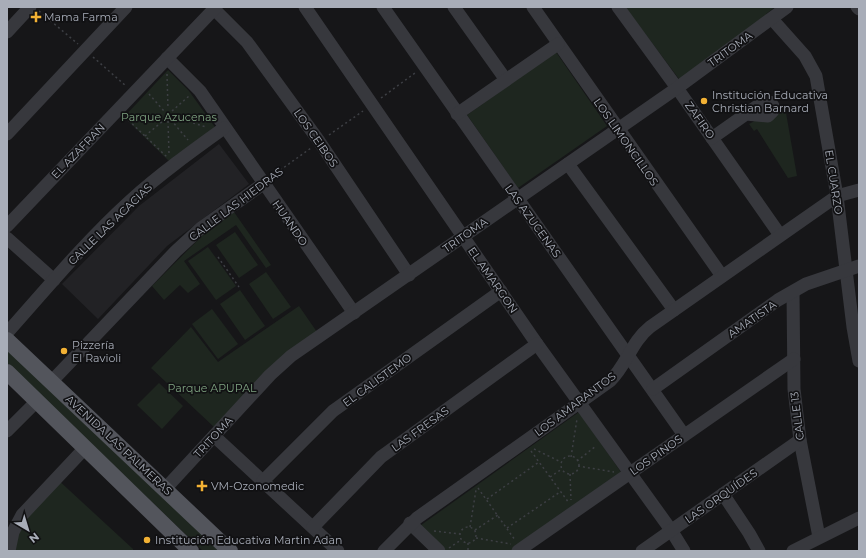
<svg xmlns="http://www.w3.org/2000/svg" width="866" height="558" viewBox="0 0 866 558" font-family="Montserrat,sans-serif">
  <rect width="100%" height="100%" fill="#161618"/>
  <path fill="#222225" d="M 219,144 L 249,184 L 167,246 L 98,319 L 62,284 L 139,206 Z"/>
  <g fill="#1e261f">
    <path d="M 625,7 L 775,7 L 766,14 L 769,18 L 682,83 Z"/>
    <path d="M 556,52 L 607,126 L 518,188 L 467,115 Z"/>
    <path d="M 168,70 L 189,91 L 217,130 L 170,162 L 124,117 Z"/>
    <path d="M 785,107 L 797,176 L 788,178 L 757,129 L 754,131 L 749,124 L 779,108 Z"/>
    <path d="M 234,212 L 271,265 L 266,268 L 236,225 L 184,261 L 200,284 L 188,293 L 180,285 L 164,300 L 152,286 L 202,236 Z"/>
    <path d="M 235,232 L 258,265 L 239,278 L 216,245 Z"/>
    <path d="M 208,247 L 236,286 L 216,300 L 188,261 Z"/>
    <path d="M 266,272 L 291,307 L 273,319 L 249,284 Z"/>
    <path d="M 240,290 L 265,326 L 245,340 L 220,304 Z"/>
    <path d="M 299,306 L 317,332 L 214,427 L 151,368 L 191,327 L 218,362 Z"/>
    <path d="M 212,309 L 238,344 L 218,359 L 192,324 Z"/>
    <path d="M 7,349 L 220,551 L 203,551 L 7,363 Z"/>
    <path d="M 159,383 L 183,406 L 162,429 L 137,405 Z"/>
    <path d="M 579,412 L 623,475 L 514,551 L 441,551 L 417,528 Z"/>
    <path d="M 56,478 L 133,549 L 133,551 L 9,551 L 11,539 Z"/>
  </g>
  <g fill="none" stroke-linecap="round" stroke-linejoin="round">
    <g stroke="#3d3f44" stroke-width="1.5" stroke-dasharray="2 3" stroke-linecap="butt">
      <path d="M 39,11 L 78,44"/>
      <path d="M 93,57 L 126,86"/>
      <path d="M 167,74 L 168,109"/>
      <path d="M 149,94 L 164,111"/>
      <path d="M 381,98 L 415,73"/>
      <path d="M 172,111 L 189,96"/>
      <path d="M 127,116 L 162,114"/>
      <path d="M 125,117 L 167,157"/>
      <path d="M 174,117 L 206,127"/>
      <path d="M 171,120 L 188,140"/>
      <path d="M 168,121 L 169,154"/>
      <path d="M 329,135 L 363,111"/>
      <path d="M 145,136 L 164,120"/>
      <path d="M 272,176 L 311,148"/>
      <path d="M 218,257 L 239,287"/>
      <path d="M 534,449 L 561,462"/>
      <path d="M 531,451 L 569,503"/>
      <circle cx="570" cy="465" r="9"/>
      <path d="M 571,457 L 577,419"/>
      <path d="M 577,461 L 596,446"/>
      <path d="M 578,466 L 614,472"/>
      <path d="M 570,474 L 571,500"/>
      <path d="M 550,477 L 562,469"/>
      <path d="M 478,488 L 515,540"/>
      <path d="M 487,499 L 539,462"/>
      <circle cx="468" cy="535" r="8"/>
      <path d="M 470,527 L 476,490"/>
      <path d="M 507,528 L 560,492"/>
      <path d="M 475,530 L 498,515"/>
      <path d="M 434,531 L 460,534"/>
      <path d="M 476,538 L 511,544"/>
      <path d="M 468,543 L 468,551"/>
      <path d="M 449,548 L 461,540"/>
    </g>
    <g stroke="#37383d" stroke-width="13">
      <path d="M 305,7 L 537,344 L 671,530 L 684,551"/>
      <path d="M 383,7 L 684,435"/>
      <path d="M 454,7 L 506,80"/>
      <path d="M 533,7 L 722,276"/>
      <path d="M 618,7 L 677,88 L 780,235"/>
      <path d="M 857,7 L 859,9"/>
      <path d="M 214,9 L 247,42 L 319,141 L 409,275"/>
      <path d="M 772,19 L 805,56 L 816,76 L 837,196 L 853,327 L 859,361"/>
      <path d="M 7,32 L 30,7"/>
      <path d="M 167,58 L 200,91 L 354,313"/>
      <path d="M 457,114 L 558,44"/>
      <path d="M 7,134 L 126,7"/>
      <path d="M 712,138 L 763,102 L 770,102 L 773,106 L 773,111 L 768,116 L 746,114"/>
      <path d="M 568,164 L 674,310"/>
      <path d="M 7,226 L 216,7"/>
      <path d="M 7,238 L 54,280"/>
      <path d="M 793,292 L 794,389 L 800,440 L 819,537"/>
      <path d="M 7,333 C 47,288 86,241 130,201 C 160,174 192,151 224,128"/>
      <path d="M 52,381 L 176,251 L 201,228 L 263,184"/>
      <path d="M 653,389 L 778,300 L 806,284 L 859,266"/>
      <path d="M 7,431 L 37,401"/>
      <path d="M 214,436 L 338,551"/>
      <path d="M 263,481 L 333,411 L 501,291"/>
      <path d="M 165,489 L 270,375 L 291,356 L 677,88 L 787,7"/>
      <path d="M 723,494 L 749,533 L 759,551"/>
      <path d="M 410,523 L 439,551"/>
      <path d="M 313,527 L 381,457 L 537,344"/>
      <path d="M 9,551 L 13,532 L 22,515 L 85,448"/>
      <path d="M 384,551 L 417,518 L 610,381 C 627,365 631,342 650,327 L 837,196 L 859,190"/>
      <path d="M 518,551 L 794,359"/>
      <path d="M 642,551 L 800,440"/>
      <path d="M 793,551 L 859,518"/>
    </g>
    <g stroke="#53555c" stroke-width="16">
      <path d="M 7,340 L 230,551"/>
      <path d="M 7,372 L 191,551"/>
    </g>
  </g>
  <g fill="#f2b134" stroke="#111113" stroke-width="1.5">
    <path d="M34 11h4v4h4v4h-4v4h-4v-4h-4v-4h4z"/>
    <circle cx="704" cy="101" r="4"/>
    <circle cx="64" cy="351" r="4"/>
    <path d="M200 480h4v4h4v4h-4v4h-4v-4h-4v-4h4z"/>
    <circle cx="147" cy="540" r="4"/>
  </g>
  <g text-anchor="middle" stroke-width="3.5" stroke-linejoin="round" paint-order="stroke">
    <g font-size="11" fill="#a8adb8" stroke="#111113" text-anchor="start">
      <text x="44" y="21">Mama Farma</text>
      <text x="712" y="99">Institución Educativa<tspan x="712" dy="13">Christian Barnard</tspan></text>
      <text x="72" y="349">Pizzería<tspan x="72" dy="13">El Ravioli</tspan></text>
      <text x="211" y="490">VM-Ozonomedic</text>
      <text x="155" y="544">Institución Educativa Martin Adan</text>
    </g>
    <g font-size="11" fill="#a8adb8" stroke="#111113">
      <text transform="translate(730 49) rotate(-36)" y="4">TRITOMA</text>
      <text transform="translate(700 120) rotate(55)" y="4">ZAFIRO</text>
      <text transform="translate(316 138) rotate(55)" y="4">LOS CEIBOS</text>
      <text transform="translate(626 142) rotate(55)" y="4">LOS LIMONCILLOS</text>
      <text transform="translate(78 151) rotate(-46)" y="4">EL AZAFRAN</text>
      <text transform="translate(834 182) rotate(81)" y="4">EL CUARZO</text>
      <text transform="translate(236 204) rotate(-37)" y="4">CALLE LAS HIEDRAS</text>
      <text transform="translate(533 221) rotate(54)" y="4">LAS AZUCENAS</text>
      <text transform="translate(290 223) rotate(55)" y="4">HUANDO</text>
      <text transform="translate(110 224) rotate(-44)" y="4">CALLE LAS ACACIAS</text>
      <text transform="translate(465 235) rotate(-35)" y="4">TRITOMA</text>
      <text transform="translate(493 280) rotate(55)" y="4">EL AMARGON</text>
      <text transform="translate(752 319) rotate(-35)" y="4">AMATISTA</text>
      <text transform="translate(377 380) rotate(-36)" y="4">EL CALISTEMO</text>
      <text transform="translate(575 404) rotate(-37)" y="4">LOS AMARANTOS</text>
      <text transform="translate(797 416) rotate(-97)" y="4">CALLE 13</text>
      <text transform="translate(420 429) rotate(-36)" y="4">LAS FRESAS</text>
      <text transform="translate(213 437) rotate(-47)" y="4">TRITOMA</text>
      <text transform="translate(119 445) rotate(43)" y="4">AVENIDA LAS PALMERAS</text>
      <text transform="translate(656 455) rotate(-35)" y="4">LOS PINOS</text>
      <text transform="translate(721 496) rotate(-35)" y="4">LAS ORQUÍDES</text>
    </g>
    <g font-size="11" fill="#7fa381" stroke="#111113">
      <text x="169" y="121">Parque Azucenas</text>
      <text x="212" y="392">Parque APUPAL</text>
    </g>
  </g>
  <rect width="866" height="558" fill="none" stroke="#a8adb8" stroke-width="16"/>
  <g transform="translate(28 530) rotate(142)" stroke="#111113" stroke-width="3" paint-order="stroke">
  <path d="M0-3L7 15L0 10L-7 15Z" fill="#a8adb8"/>
  <text y="-6" font-size="11" font-weight="bold" text-anchor="middle" fill="#a8adb8">N</text>
  </g>
</svg>
